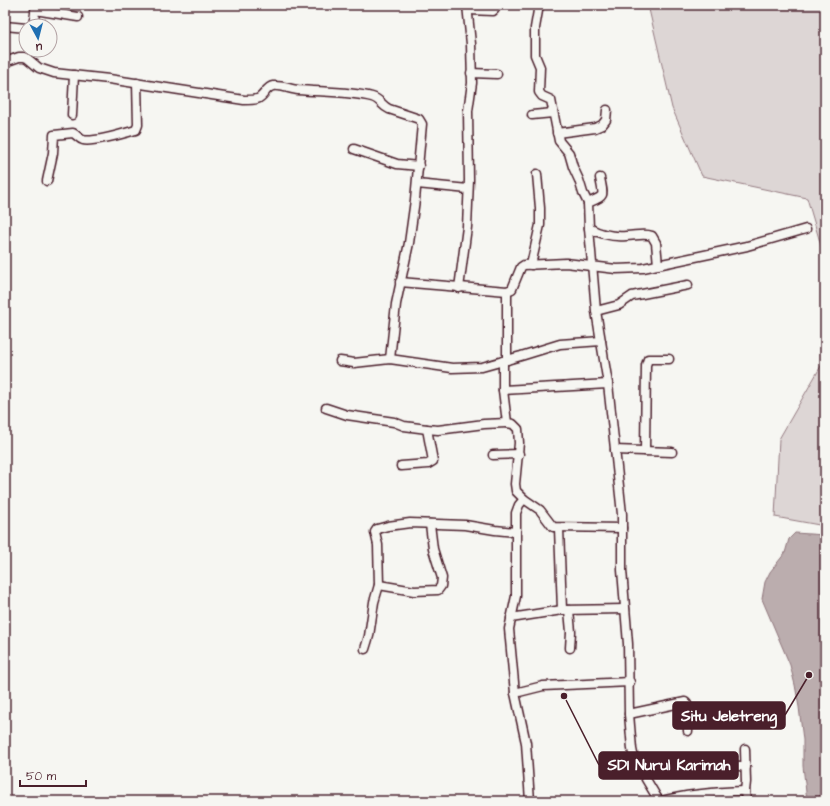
<svg xmlns="http://www.w3.org/2000/svg" width="830" height="806" viewBox="0 0 830 806" font-family="'Architects Daughter',sans-serif">
  <rect width="100%" height="100%" fill="#f6f6f2"/>
  <filter id="ink" filterUnits="userSpaceOnUse"><feTurbulence type="fractalNoise" baseFrequency=".025" numOctaves="2"/><feDisplacementMap in="SourceGraphic" scale="8" xChannelSelector="R" yChannelSelector="G"/><feConvolveMatrix kernelMatrix="1 2 1 2 8 2 1 2 1" color-interpolation-filters="sRGB"/></filter>
  <g filter="url(#ink)">
    <g fill="#ddd6d5" stroke="#947a80">
      <path d="M 648,5 L 825,5 L 825,259 L 807,198 L 702,176 L 672,108 Z"/>
      <path d="M 825,359 L 825,526 L 775,517 L 779,439 Z"/>
    </g>
    <path fill="#bbadae" stroke="#8e747a" d="M 795,533 L 825,535 L 825,801 L 807,801 L 803,766 L 803,740 L 799,707 L 795,685 L 790,665 L 762,599 L 765,582 L 770,572 L 785,553 L 789,539 Z"/>
    <g fill="none" stroke-linecap="round" stroke-linejoin="round">
      <defs>
        <g id="street">
          <path d="M 539,5 L 535,28 L 535,55 L 540,67 L 539,92 L 542,96 L 551,100 L 559,141 L 569,153 L 573,167 L 579,180 L 583,193 L 588,203"/>
          <path d="M 35,10 L 78,17"/>
          <path d="M 468,10 L 493,11 L 495,9 L 495,5"/>
          <path d="M 5,26 L 26,28"/>
          <path d="M 33,26 L 36,6"/>
          <path d="M 5,62 L 19,57 L 24,57 L 27,58 L 39,68 L 54,73 L 109,79 L 244,100 C 248,100 253,100 257,99 C 264,97 266,87 273,86 C 281,85 290,89 298,90 C 322,92 348,91 372,97 C 380,99 382,106 389,109 L 419,119 L 422,124 L 415,200 L 409,243 L 396,304 L 390,359"/>
          <path d="M 471,73 L 497,74"/>
          <path d="M 72,115 L 74,75"/>
          <path d="M 532,115 L 553,113"/>
          <path d="M 557,133 L 595,128 L 602,125 L 606,120 L 607,110"/>
          <path d="M 354,149 L 397,164 L 419,166"/>
          <path d="M 600,178 C 604,198 605,195 588,203 L 589,228 L 596,311 L 608,384 L 622,514 L 622,570 L 628,644 L 629,714 L 632,749 L 634,759 L 659,801"/>
          <path d="M 47,181 L 53,153 L 54,135 L 73,133 C 77,135 79,139 83,140 C 93,143 125,133 136,130 L 138,125 L 137,83"/>
          <path d="M 417,184 L 468,189"/>
          <path d="M 589,228 C 600,234 613,237 626,236 C 635,236 644,233 652,236 L 656,243 L 658,265"/>
          <path d="M 531,265 L 540,225 L 540,208 L 537,174"/>
          <path d="M 400,282 L 507,291 L 512,289 L 521,267 L 524,265 L 566,263 L 616,269 L 643,268 L 747,246 L 806,229"/>
          <path d="M 459,288 L 467,227 L 469,180 L 468,111 L 472,83 L 471,44 L 467,5"/>
          <path d="M 596,311 L 619,305 L 632,296 L 688,285"/>
          <path d="M 507,360 L 507,291"/>
          <path d="M 340,361 L 354,363 L 390,359 L 452,368 L 482,367 L 521,356 L 560,344 L 601,341"/>
          <path d="M 503,361 L 503,390 L 507,423 L 513,424 L 518,429 L 519,443 L 515,484 L 516,491 L 524,499 L 540,510 L 553,527 L 622,528"/>
          <path d="M 503,390 L 608,384"/>
          <path d="M 326,408 L 347,415 L 394,422 L 404,426 L 427,429 L 438,430 L 484,424 L 507,423"/>
          <path d="M 615,450 L 672,452"/>
          <path d="M 645,451 L 646,365 L 648,359 L 669,359"/>
          <path d="M 493,455 L 519,454"/>
          <path d="M 401,466 L 428,464 L 433,461 L 427,429"/>
          <path d="M 524,499 L 519,505 L 516,513 L 516,596 L 509,629 L 515,693 L 526,743 L 530,801"/>
          <path d="M 559,528 L 562,610"/>
          <path d="M 379,585 L 414,591 L 438,590 L 441,586 L 442,578 L 433,549 L 430,524"/>
          <path d="M 569,610 L 571,632 L 570,648"/>
          <path d="M 511,618 L 562,610 L 625,609"/>
          <path d="M 365,649 L 369,636 L 374,602 L 379,585 L 378,545 L 375,532 L 377,529 L 388,526 L 410,523 L 465,525 L 495,530 L 516,532"/>
          <path d="M 515,693 L 543,686 L 630,682"/>
          <path d="M 629,714 L 685,702 L 687,704 L 688,731"/>
          <path d="M 745,749 L 746,782 L 745,791 L 746,801"/>
          <path d="M 698,769 L 726,764 L 746,767"/>
          <path d="M 661,801 C 688,794 716,792 745,791"/>
        </g>
      </defs>
      <use href="#street" stroke="#4a1f2b" stroke-width="11"/>
      <use href="#street" stroke="#f6f6f2" stroke-width="8"/>
    </g>
  </g>
  <path fill="none" stroke="#4a1f2b" stroke-width="1.5" d="M809 675L785 715M564 696L599 765"/>
  <g fill="#4a1f2b" stroke="#f6f6f2" stroke-width="1.5">
    <circle cx="809" cy="675" r="4"/>
    <circle cx="564" cy="696" r="4"/>
  </g>
  <g fill="#4a1f2b" stroke="#4a1f2b" stroke-width="1.5">
    <rect x="673" y="702" width="112" height="27" rx="4"/>
    <rect x="599" y="752" width="139" height="27" rx="4"/>
  </g>
  <g font-size="15" text-anchor="middle" font-weight="bold" fill="#fff">
    <text x="729" y="721">Situ Jeletreng</text>
    <text x="669" y="770">SDI Nurul Karimah</text>
  </g>
  <rect width="830" height="806" fill="none" stroke="#f6f6f2" stroke-width="20"/>
  <rect x="10" y="10" width="810" height="786" fill="none" stroke="#4a1f2b" stroke-width="1.5" filter="url(#ink)"/>
  <g transform="translate(38 38) rotate(173)"><circle r="19" fill="#f6f6f2" stroke="#b1a0a2"/>
  <path d="M0-3L7 15L0 10L-7 15Z" fill="#1f6fb2"/>
  <text y="-6" font-size="11" font-weight="bold" text-anchor="middle" fill="#4a1f2b">U</text>
  </g>
  <path d="M20 780v6h66v-6" fill="none" stroke="#4a1f2b" stroke-width="2"/>
  <text x="26" y="780" font-size="12" fill="#4a1f2b" stroke="#f6f6f2" stroke-width="3" paint-order="stroke">50 m</text>
</svg>
